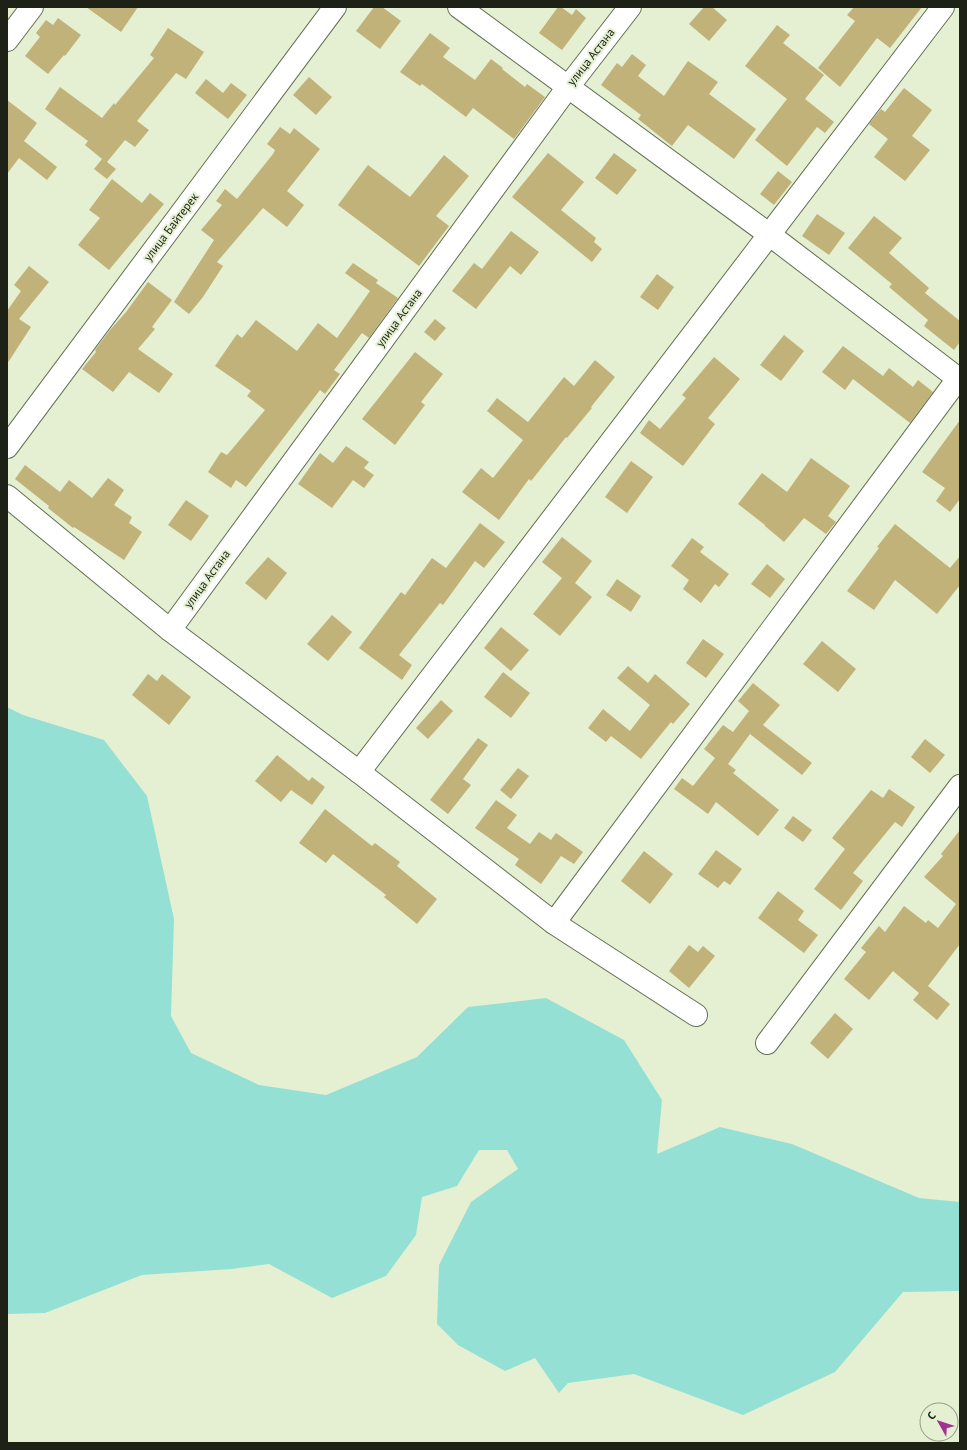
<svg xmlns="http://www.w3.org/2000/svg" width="967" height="1450" viewBox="0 0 967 1450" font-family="'PT Sans',sans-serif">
  <rect width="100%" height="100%" fill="#e5f0d2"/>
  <path fill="#94e0d5" d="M 7,707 L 23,715 L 104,740 L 147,796 L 174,919 L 171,1016 L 191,1053 L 259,1085 L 326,1095 L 417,1057 L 468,1007 L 546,998 L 624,1040 L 662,1100 L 657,1154 L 720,1127 L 792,1144 L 919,1198 L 960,1202 L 960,1291 L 903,1292 L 835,1372 L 743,1415 L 634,1374 L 568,1383 L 559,1393 L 535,1358 L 505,1371 L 458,1345 L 437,1324 L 439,1265 L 471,1202 L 518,1169 L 507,1150 L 479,1150 L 457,1186 L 422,1197 L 416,1235 L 386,1276 L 332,1298 L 269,1264 L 232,1269 L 142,1275 L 45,1313 L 7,1314 Z"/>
  <g fill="#c1b27a">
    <path d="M 86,7 L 138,7 L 121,32 Z"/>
    <path d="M 374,7 L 382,7 L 401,21 L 380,49 L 356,31 Z"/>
    <path d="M 558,7 L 561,7 L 572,15 L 576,9 L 586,18 L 562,50 L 539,33 Z"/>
    <path d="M 704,7 L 712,7 L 727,20 L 709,41 L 689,24 Z"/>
    <path d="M 854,7 L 922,7 L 890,48 L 877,38 L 840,87 L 818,68 L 855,21 L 847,15 Z"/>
    <path d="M 58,18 L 81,35 L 65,56 L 64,55 L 48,74 L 25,56 L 40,37 L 36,33 L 46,20 L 53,25 Z"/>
    <path d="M 777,25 L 790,35 L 783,43 L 824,75 L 805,99 L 834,122 L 825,133 L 817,127 L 787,166 L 755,140 L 787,99 L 745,66 Z"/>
    <path d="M 168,28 L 204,52 L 186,79 L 176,73 L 137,121 L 149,130 L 135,147 L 125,140 L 107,162 L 116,169 L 107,179 L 94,169 L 102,159 L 85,145 L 88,141 L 45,109 L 60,87 L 102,118 L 114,103 L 115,105 L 154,58 L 150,55 Z"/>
    <path d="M 430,33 L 450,48 L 443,57 L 475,80 L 491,59 L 503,68 L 502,69 L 525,87 L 527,84 L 545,97 L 514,139 L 473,108 L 466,117 L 422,84 L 420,86 L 400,72 Z"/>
    <path d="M 632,54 L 646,65 L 638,76 L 664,96 L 688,61 L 718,82 L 709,94 L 756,129 L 734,159 L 688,125 L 672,146 L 638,119 L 641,115 L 601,85 L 617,63 L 622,67 Z"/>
    <path d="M 309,77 L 332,97 L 316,115 L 293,95 Z"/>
    <path d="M 206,79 L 223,93 L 231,83 L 247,95 L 228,119 L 195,93 Z"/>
    <path d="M 904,88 L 932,110 L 912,136 L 930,150 L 905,181 L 874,157 L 888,139 L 869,124 L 881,109 L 885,112 Z"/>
    <path d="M 7,100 L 37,123 L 24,141 L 57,167 L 47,180 L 19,158 L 7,174 Z"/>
    <path d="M 280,127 L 290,134 L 294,128 L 320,149 L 287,191 L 304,205 L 287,227 L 263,208 L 217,262 L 223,266 L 203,297 L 189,314 L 174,302 L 214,240 L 201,230 L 222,205 L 216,201 L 225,189 L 237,199 L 273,154 L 275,150 L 267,144 Z"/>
    <path d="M 548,153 L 584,182 L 561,210 L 596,238 L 594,242 L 602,249 L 592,262 L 512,197 Z"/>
    <path d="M 614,153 L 637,170 L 617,195 L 595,178 Z"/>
    <path d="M 444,155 L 469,176 L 436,216 L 449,226 L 419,266 L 338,205 L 368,165 L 410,197 Z"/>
    <path d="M 778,171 L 792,182 L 774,205 L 760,194 Z"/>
    <path d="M 112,179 L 142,203 L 150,193 L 164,204 L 109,270 L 78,245 L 100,218 L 89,210 Z"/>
    <path d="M 817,214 L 845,233 L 829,255 L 802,236 Z"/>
    <path d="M 874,216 L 902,238 L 889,253 L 929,288 L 925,293 L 960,321 L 960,342 L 954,350 L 924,326 L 928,320 L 889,287 L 892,284 L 848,248 Z"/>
    <path d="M 511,231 L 539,252 L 521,275 L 510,266 L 476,309 L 452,291 L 474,263 L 482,269 Z"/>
    <path d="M 353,263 L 378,280 L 376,283 L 398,298 L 369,338 L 362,333 L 334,370 L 340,374 L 325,394 L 320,390 L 246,487 L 236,480 L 231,488 L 208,472 L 221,452 L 227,455 L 265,410 L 247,396 L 251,391 L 215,366 L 237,334 L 242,338 L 256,320 L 297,351 L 318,323 L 337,338 L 370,291 L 345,273 Z"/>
    <path d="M 29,266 L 49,282 L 19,319 L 31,327 L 7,364 L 7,311 L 21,291 L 14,285 Z"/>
    <path d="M 657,274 L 674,287 L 658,310 L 640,297 Z"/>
    <path d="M 148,282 L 172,300 L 152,327 L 155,329 L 138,349 L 173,374 L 159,393 L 129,372 L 113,392 L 82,369 L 96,352 L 95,350 L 110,330 L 126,312 Z"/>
    <path d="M 435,319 L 446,328 L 435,341 L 424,332 Z"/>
    <path d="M 784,335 L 804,351 L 781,381 L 760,365 Z"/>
    <path d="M 843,346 L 883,376 L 889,368 L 913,387 L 918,380 L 933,392 L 910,423 L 853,379 L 845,390 L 822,372 Z"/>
    <path d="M 415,352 L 443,374 L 421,402 L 425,405 L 395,445 L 362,419 Z"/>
    <path d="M 714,357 L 740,379 L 708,418 L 715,424 L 683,466 L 640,433 L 649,420 L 660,429 L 686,398 L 682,395 Z"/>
    <path d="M 595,360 L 615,377 L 591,407 L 592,408 L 567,438 L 566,437 L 531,481 L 529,479 L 499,520 L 462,492 L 481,468 L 493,478 L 523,440 L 487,411 L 497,398 L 528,422 L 564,377 L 574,386 Z"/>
    <path d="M 960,420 L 960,499 L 950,512 L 936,501 L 945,488 L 922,472 Z"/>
    <path d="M 346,446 L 369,462 L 364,468 L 374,475 L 364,488 L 353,480 L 332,508 L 298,484 L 320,453 L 333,463 Z"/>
    <path d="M 811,458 L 850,486 L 828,516 L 836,522 L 826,534 L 804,518 L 784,542 L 765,526 L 765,525 L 738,504 L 762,473 L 787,492 Z"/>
    <path d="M 631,461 L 653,477 L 627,513 L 605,497 Z"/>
    <path d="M 25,465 L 60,492 L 69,480 L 92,498 L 108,478 L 124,490 L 114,505 L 132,517 L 129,523 L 142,532 L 124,560 L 74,527 L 73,528 L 48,508 L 49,506 L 15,479 Z"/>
    <path d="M 186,500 L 209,516 L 191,541 L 168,525 Z"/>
    <path d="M 480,523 L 505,542 L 484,568 L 475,561 L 443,605 L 440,603 L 399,655 L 412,665 L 402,680 L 359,648 L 401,592 L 405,595 L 432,558 L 446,568 Z"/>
    <path d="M 895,524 L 950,568 L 960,556 L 960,585 L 937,614 L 895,580 L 874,610 L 847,591 L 879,548 L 877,547 Z"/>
    <path d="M 562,537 L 592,561 L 575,583 L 592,597 L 560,636 L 533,614 L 562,578 L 542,562 Z"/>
    <path d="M 692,538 L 704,547 L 700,552 L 729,574 L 719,587 L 715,584 L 701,603 L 683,589 L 689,580 L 671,566 Z"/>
    <path d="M 268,557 L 287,573 L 266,600 L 245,583 Z"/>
    <path d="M 767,564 L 785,579 L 770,598 L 751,584 Z"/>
    <path d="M 617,579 L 641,596 L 631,612 L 606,595 Z"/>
    <path d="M 332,615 L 352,632 L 328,661 L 307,644 Z"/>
    <path d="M 501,627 L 529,650 L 511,671 L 484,648 Z"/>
    <path d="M 703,639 L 724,654 L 706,678 L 686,663 Z"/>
    <path d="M 822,641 L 856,669 L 838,692 L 803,664 Z"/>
    <path d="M 628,666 L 648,683 L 655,674 L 690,704 L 673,724 L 671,722 L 641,759 L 611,736 L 606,742 L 588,728 L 603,709 L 630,731 L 650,705 L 617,678 Z"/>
    <path d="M 503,672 L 530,693 L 511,718 L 484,697 Z"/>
    <path d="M 148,674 L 157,681 L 162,674 L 191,697 L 169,725 L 132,695 Z"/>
    <path d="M 753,683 L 780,705 L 763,725 L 812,763 L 802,775 L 750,734 L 728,764 L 736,770 L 733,773 L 779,810 L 758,836 L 716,802 L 708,814 L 674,789 L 682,778 L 693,786 L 715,758 L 704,749 L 723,725 L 733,732 L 749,711 L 738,701 Z"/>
    <path d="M 441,700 L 453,711 L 428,739 L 416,728 Z"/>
    <path d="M 478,738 L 488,745 L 463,779 L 471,785 L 448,814 L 430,800 Z"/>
    <path d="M 925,739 L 945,755 L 930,773 L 911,757 Z"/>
    <path d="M 277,755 L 309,781 L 312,777 L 325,787 L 312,805 L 291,790 L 281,802 L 255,781 Z"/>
    <path d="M 518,768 L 529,776 L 511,799 L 500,790 Z"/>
    <path d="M 889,789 L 915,807 L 902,827 L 895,822 L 853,873 L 863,881 L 841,910 L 814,889 L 845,849 L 832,838 L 871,790 L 883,798 Z"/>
    <path d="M 496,800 L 517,815 L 507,828 L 530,844 L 539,832 L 551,840 L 556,833 L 583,852 L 574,864 L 561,856 L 541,884 L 515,865 L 519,859 L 475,828 Z"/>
    <path d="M 325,809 L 372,846 L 375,843 L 400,862 L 397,866 L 437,899 L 417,924 L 384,897 L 386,895 L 333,854 L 326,863 L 299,843 Z"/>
    <path d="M 793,816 L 812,830 L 803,842 L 784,828 Z"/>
    <path d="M 960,830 L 960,944 L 928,986 L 950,1004 L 937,1020 L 913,1000 L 919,993 L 893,971 L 869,1000 L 844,979 L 866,952 L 861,948 L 879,926 L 885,932 L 904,906 L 926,923 L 928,920 L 938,928 L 956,904 L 924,877 L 943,856 L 941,854 Z"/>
    <path d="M 716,850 L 742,869 L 730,885 L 724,881 L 718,888 L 698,874 Z"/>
    <path d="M 644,851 L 673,874 L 650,904 L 621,881 Z"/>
    <path d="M 778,891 L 804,911 L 798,920 L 818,935 L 804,953 L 758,918 Z"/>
    <path d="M 689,945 L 698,952 L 703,946 L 715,956 L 689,988 L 669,971 Z"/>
    <path d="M 835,1013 L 853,1029 L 828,1059 L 810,1043 Z"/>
  </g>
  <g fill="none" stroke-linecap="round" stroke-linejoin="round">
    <defs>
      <g id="minor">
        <path d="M 459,7 L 770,235 L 960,380"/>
        <path d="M 7,40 L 32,7"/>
        <path d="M 7,447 L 335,7"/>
        <path d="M 7,496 L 170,630 L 359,772 L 554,923 L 696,1015"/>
        <path d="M 170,630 L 568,87 L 630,7"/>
        <path d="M 359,772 L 943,7"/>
        <path d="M 554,923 L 960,376"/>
        <path d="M 767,1043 L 960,786"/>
      </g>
    </defs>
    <use href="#minor" stroke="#656f55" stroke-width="24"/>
    <use href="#minor" stroke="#fff" stroke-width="22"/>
  </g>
  <g text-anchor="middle" stroke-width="4" stroke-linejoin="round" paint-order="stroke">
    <g font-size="12" fill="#1d2116" stroke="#e5f0d2">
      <text transform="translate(591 57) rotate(-52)" y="4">улица Астана</text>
      <text transform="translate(171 227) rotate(-53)" y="4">улица Байтерек</text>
      <text transform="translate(399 318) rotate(-54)" y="4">улица Астана</text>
      <text transform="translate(207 579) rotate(-54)" y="4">улица Астана</text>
    </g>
  </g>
  <rect width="967" height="1450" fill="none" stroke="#1d2116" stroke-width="16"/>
  <g transform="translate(939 1422) rotate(309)"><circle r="19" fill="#e5f0d2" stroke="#959d87"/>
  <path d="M0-3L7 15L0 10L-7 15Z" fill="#a03392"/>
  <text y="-6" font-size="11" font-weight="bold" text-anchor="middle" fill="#1d2116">С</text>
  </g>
</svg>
